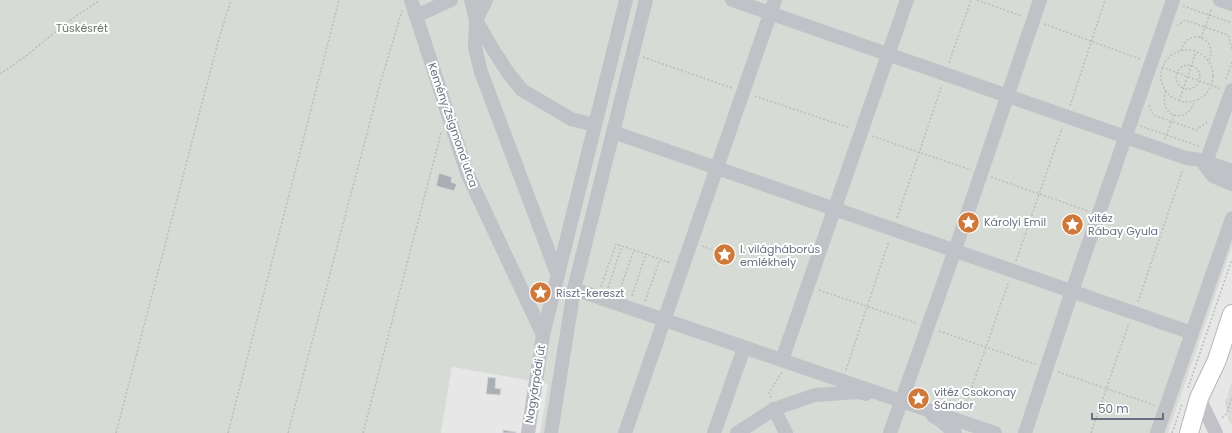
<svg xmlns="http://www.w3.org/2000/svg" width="1232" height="433" viewBox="0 0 1232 433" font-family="Poppins,sans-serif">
  <rect width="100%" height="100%" fill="#f5f6f3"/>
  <g fill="#e6e7e6">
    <path d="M 1232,247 L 1232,433 L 1168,433 Z"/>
    <path d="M 452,367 L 548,384 L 540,433 L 441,433 Z"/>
  </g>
  <g fill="#d6dcd5">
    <path d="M 0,0 L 1232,0 L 1232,247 L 1168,433 L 540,433 L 548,384 L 452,367 L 441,433 L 0,433 Z"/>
    <path d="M 1232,381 L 1232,424 L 1229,422 L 1225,403 Z"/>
  </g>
  <g fill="#aaaeb5" stroke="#d7d7d6">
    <path d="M 439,173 L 452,177 L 451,182 L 457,184 L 454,191 L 436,186 Z"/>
    <path d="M 488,377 L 496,378 L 495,388 L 501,389 L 500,395 L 486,394 Z"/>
    <path d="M 503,430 L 516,432 L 516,433 L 503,433 Z"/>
  </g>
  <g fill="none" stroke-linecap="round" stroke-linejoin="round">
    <defs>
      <path id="major" d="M 1189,433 L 1199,398 L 1217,360 L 1232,314"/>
    </defs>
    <use href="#major" stroke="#b4b6bb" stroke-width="20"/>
    <g stroke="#babcbe" stroke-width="1.5" stroke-dasharray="2 2" stroke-linecap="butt">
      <path d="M 977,0 L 1022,16"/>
      <path d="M 1183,6 L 1232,23"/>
      <path d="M 1044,24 L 1140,59"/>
      <path d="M 1177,26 L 1185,20 L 1228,35 L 1232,49"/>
      <path d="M 1201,38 L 1212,8"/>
      <circle cx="1187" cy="76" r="26"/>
      <path d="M 1181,51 C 1188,25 1221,39 1208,62"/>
      <path d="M 643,57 L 732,88"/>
      <path d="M 949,63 L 971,0"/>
      <circle cx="1188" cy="77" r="12"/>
      <path d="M 1162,67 L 1221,89"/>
      <path d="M 0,74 L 26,56 L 66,23 L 100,0"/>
      <path d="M 1226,79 L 1232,62"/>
      <path d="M 1166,91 C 1157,118 1188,125 1194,102"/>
      <path d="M 755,96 L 850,128"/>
      <path d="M 1179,101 L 1196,52"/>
      <path d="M 1149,105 L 1153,115 L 1196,130 L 1207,122"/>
      <path d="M 1070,106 L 1105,0"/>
      <path d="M 1140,126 L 1199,146"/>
      <path d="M 872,136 L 971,170"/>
      <path d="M 1165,139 L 1174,115"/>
      <path d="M 991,177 L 1088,211"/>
      <path d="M 897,218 L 942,85"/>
      <path d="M 702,246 L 725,255"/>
      <path d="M 1016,261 L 1062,128"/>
      <path d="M 601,287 L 616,244 L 671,263"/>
      <path d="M 608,288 L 622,246"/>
      <path d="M 819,290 L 916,323"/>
      <path d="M 619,292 L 634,250"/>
      <path d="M 632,296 L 646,254"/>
      <path d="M 645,301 L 660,259"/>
      <path d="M 1138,302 L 1183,169"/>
      <path d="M 939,331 L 1035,364"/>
      <path d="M 846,370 L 889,241"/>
      <path d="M 1058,372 L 1154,405"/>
      <path d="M 1188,388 L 1232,259"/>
      <path d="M 771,398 L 769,393 L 782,372"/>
      <path d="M 964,410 L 1009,281"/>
      <path d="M 1222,418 L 1227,413 L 1232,396"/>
      <path d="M 116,433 L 219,38 L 231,0"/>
      <path d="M 228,433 L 339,0"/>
      <path d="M 288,433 L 380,84 L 402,11"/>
      <path d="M 363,433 L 441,133"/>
      <path d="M 1091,433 L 1129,323"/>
      <path d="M 1172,433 L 1182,404"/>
    </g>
    <g stroke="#c0c2c7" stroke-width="14">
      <path d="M 411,0 L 467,173 L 543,335"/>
      <path d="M 471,0 L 476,20 L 475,47 L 481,72 L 558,276"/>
      <path d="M 486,0 L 476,20 L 492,48 L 509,74 L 522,90 L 571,119 L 595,125"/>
      <path d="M 732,0 L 1186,158 L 1201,160 L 1232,171"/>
      <path d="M 1220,0 L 1232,4"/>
      <path d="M 416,16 L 451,0"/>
      <path d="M 613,132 L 1192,333"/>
      <path d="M 1201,160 L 1213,176 L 1232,184"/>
      <path d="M 1206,162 L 1232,90"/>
      <path d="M 574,289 L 995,433"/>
      <path d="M 782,360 L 907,0"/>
      <path d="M 1199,398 L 1216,433"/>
      <path d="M 774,409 L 786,433"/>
      <path d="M 933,416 L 940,420 L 955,433"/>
      <path d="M 528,433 L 543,335 L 626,0"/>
      <path d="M 551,433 L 574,289 L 646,0"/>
      <path d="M 625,433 L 775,0"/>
      <path d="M 714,433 L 744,348"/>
      <path d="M 737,433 L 774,409 L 815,395 L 858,392 L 866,394"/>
      <path d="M 890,433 L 955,250 L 1040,0"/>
      <path d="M 1025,433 L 1072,291 L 1173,0"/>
      <path d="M 1157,433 L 1232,218"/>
    </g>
    <use href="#major" stroke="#fff" stroke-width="18"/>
  </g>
  <defs>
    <symbol id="sight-disc" viewBox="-11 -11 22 22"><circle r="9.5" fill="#d07839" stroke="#fff"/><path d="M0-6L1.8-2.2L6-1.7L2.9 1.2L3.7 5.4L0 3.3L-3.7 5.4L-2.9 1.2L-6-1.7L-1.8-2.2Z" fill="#fff"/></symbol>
  </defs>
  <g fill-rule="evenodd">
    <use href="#sight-disc" x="956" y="210" width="25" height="25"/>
    <use href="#sight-disc" x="1060" y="212" width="25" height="25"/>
    <use href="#sight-disc" x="712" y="242" width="25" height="25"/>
    <use href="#sight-disc" x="528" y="280" width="25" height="25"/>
    <use href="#sight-disc" x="906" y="386" width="25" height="25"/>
  </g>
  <g text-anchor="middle" stroke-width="4" stroke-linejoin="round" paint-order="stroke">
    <g font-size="11" fill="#677966" stroke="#fff">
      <text x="82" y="32">Tüskésrét</text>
    </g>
    <g font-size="11" fill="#687181" stroke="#fff">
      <text transform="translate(453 125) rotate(71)" y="4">Kemény Zsigmond utca</text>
      <text transform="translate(535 384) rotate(-81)" y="4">Nagyárpádi út</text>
    </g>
    <g font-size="11" fill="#687181" stroke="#fff" text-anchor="start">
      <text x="1088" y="222">vitéz<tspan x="1088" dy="13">Rábay Gyula</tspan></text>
      <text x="984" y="226">Károlyi Emil</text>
      <text x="740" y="253">I. világháborús<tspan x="740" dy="13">emlékhely</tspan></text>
      <text x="556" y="297">Riszt-kereszt</text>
      <text x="934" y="396">vitéz Csokonay<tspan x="934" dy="13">Sándor</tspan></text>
    </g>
  </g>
  <path d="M1092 413v6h71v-6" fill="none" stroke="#687181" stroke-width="2"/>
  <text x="1098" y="413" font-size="12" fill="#687181" stroke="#ffffff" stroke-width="3" paint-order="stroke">50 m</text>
</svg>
